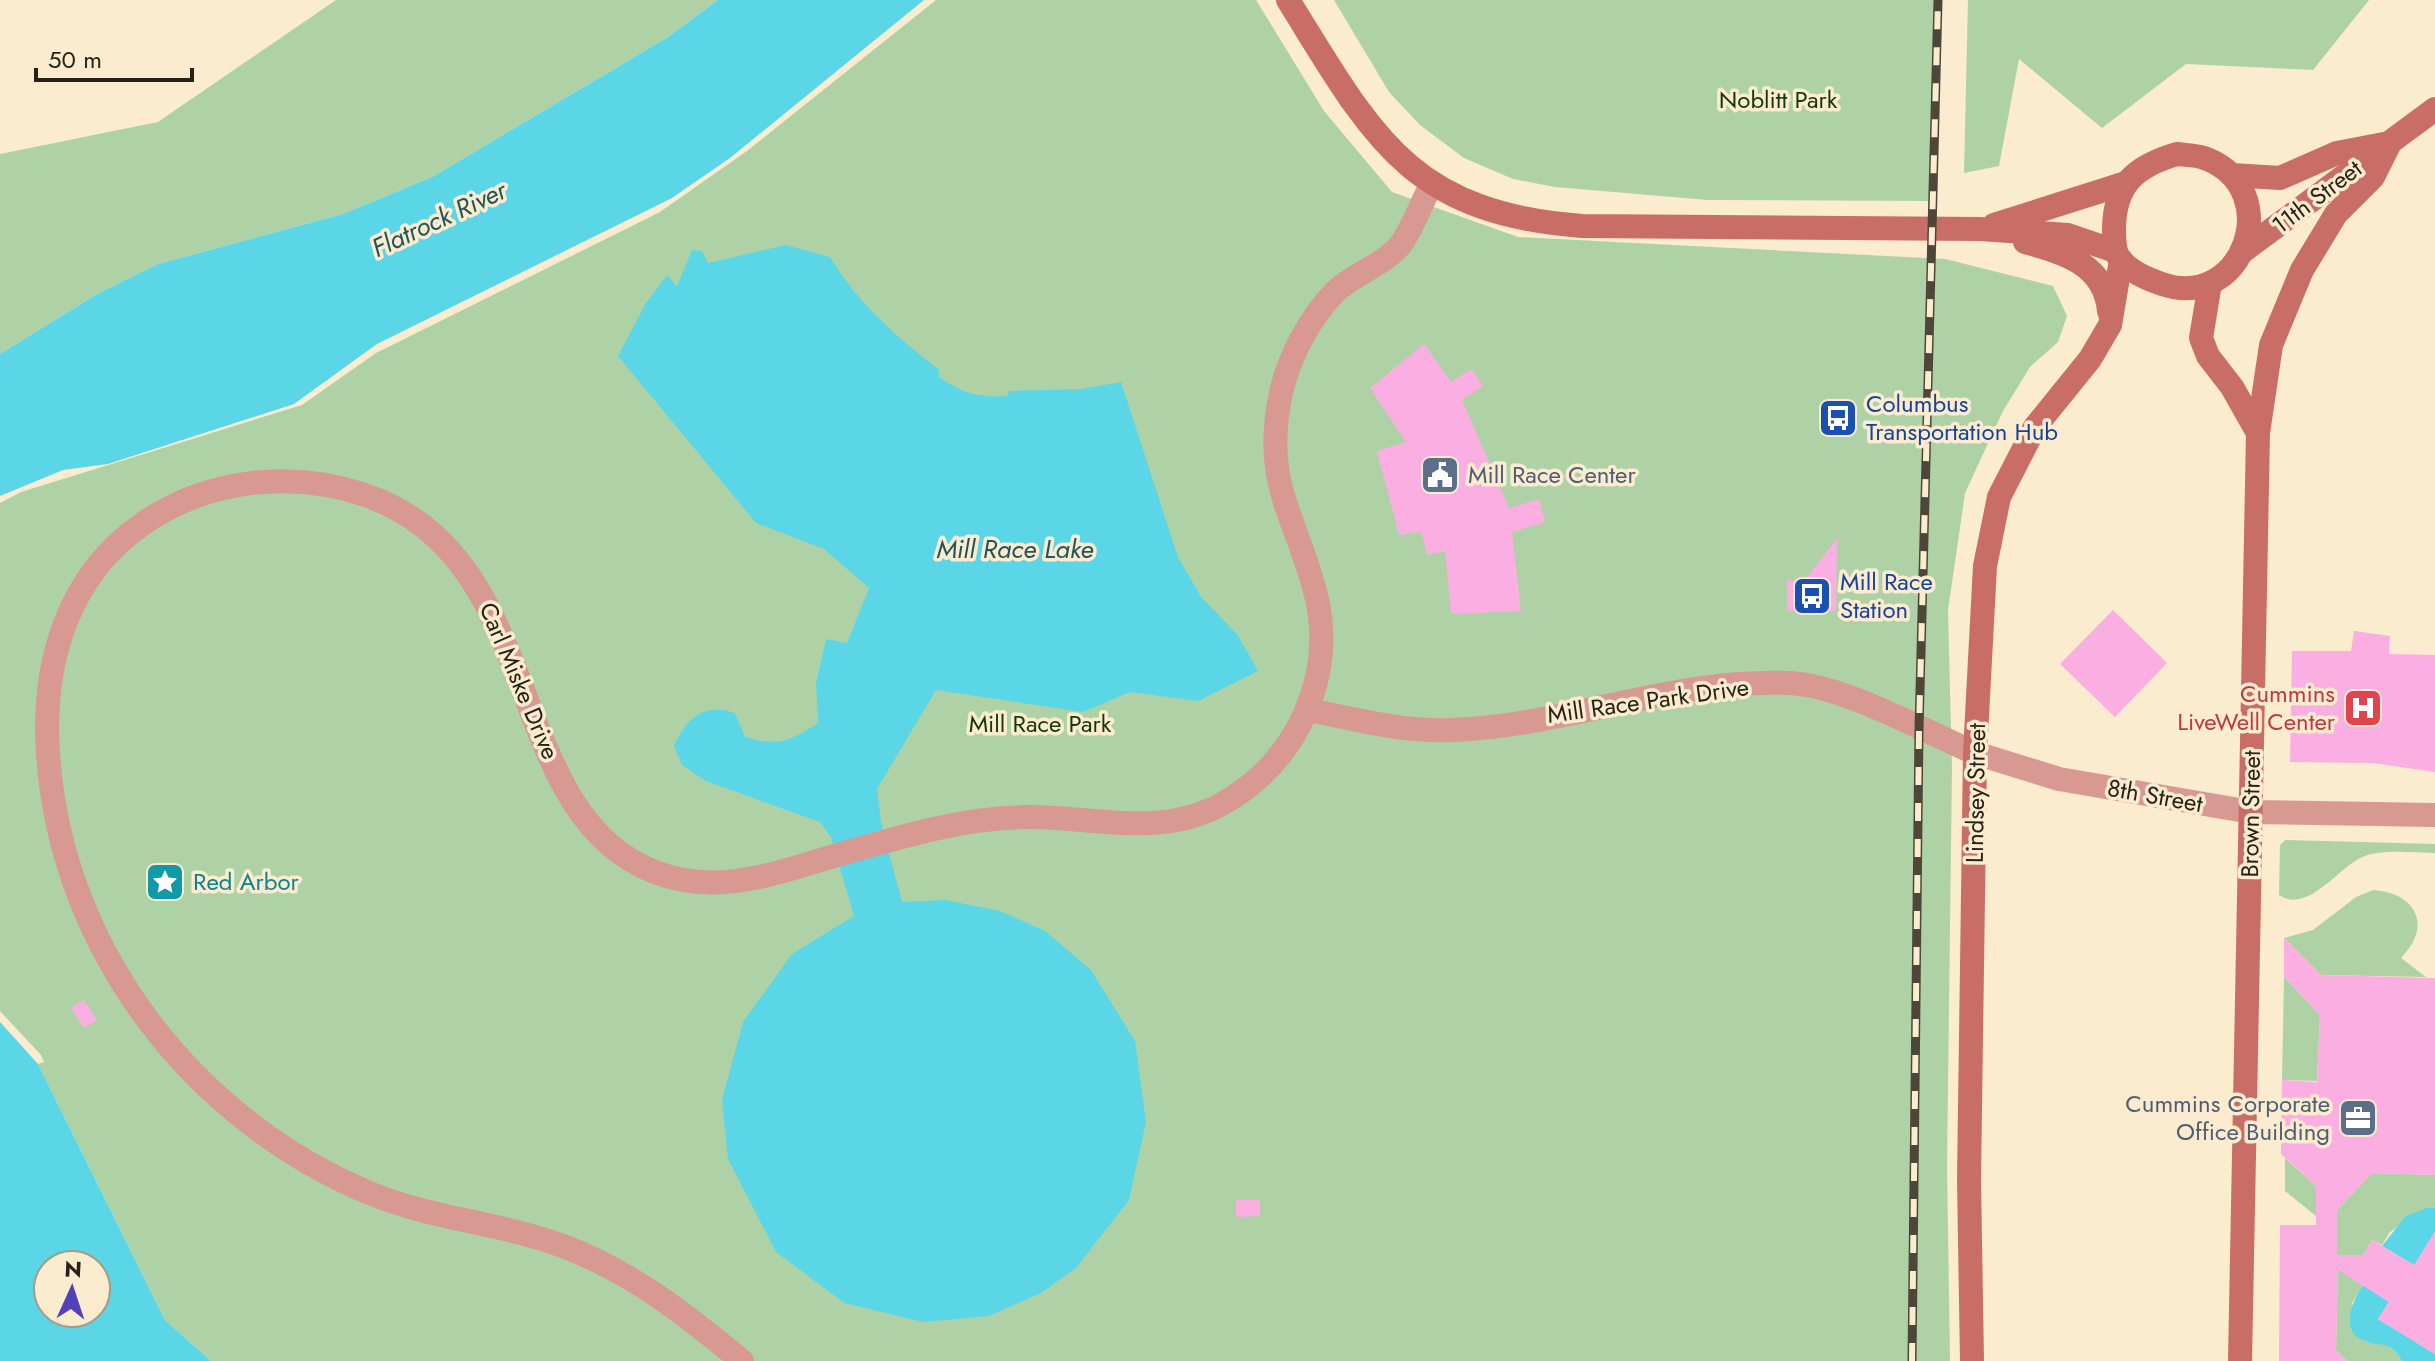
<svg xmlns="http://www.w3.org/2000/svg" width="2435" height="1361" viewBox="0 0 2435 1361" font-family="Jost,sans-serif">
  <rect width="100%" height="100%" fill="#fbebcf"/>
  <g fill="#aed2a6">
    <path d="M 336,0 L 718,0 L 668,37 L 434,176 L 343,214 L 158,264 L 97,294 L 0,354 L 0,154 L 158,122 Z"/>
    <path d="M 936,0 L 1256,0 L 1324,111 L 1392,192 L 1518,237 L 1945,259 L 2053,286 L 2067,316 L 2058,342 L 2030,367 L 2003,411 L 1965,493 L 1948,610 L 1952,768 L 1947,1166 L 1950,1361 L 211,1361 L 165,1320 L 38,1064 L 44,1062 L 41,1055 L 0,1011 L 0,503 L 21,492 L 302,405 L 376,353 L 660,212 L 747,151 Z"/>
    <path d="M 1334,0 L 1934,0 L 1932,201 L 1708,200 L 1555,187 L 1513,179 L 1464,158 L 1420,125 L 1389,92 Z"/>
    <path d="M 1968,0 L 2369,0 L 2313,70 L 2186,64 L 2102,128 L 2019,59 L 1999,166 L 1964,173 Z"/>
    <path d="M 2285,840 L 2435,844 L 2435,853 C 2414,853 2385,849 2365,856 C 2339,865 2309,915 2279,895 L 2280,845 Z"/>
    <path d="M 2373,890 C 2416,893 2433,925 2401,958 L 2426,977 L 2321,975 L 2284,938 L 2313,930 L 2356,897 Z"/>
    <path d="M 2284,977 L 2320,1015 L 2317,1081 L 2282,1080 Z"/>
    <path d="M 2285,1158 L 2316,1186 L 2316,1216 L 2285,1191 Z"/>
    <path d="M 2372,1173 L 2435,1175 L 2435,1208 L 2428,1207 L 2390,1232 L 2382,1245 L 2372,1240 L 2363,1255 L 2337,1255 L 2337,1210 Z"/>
    <path d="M 2338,1265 L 2363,1285 L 2352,1303 L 2364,1341 C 2383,1341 2393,1345 2402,1361 L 2347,1361 L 2336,1350 Z"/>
  </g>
  <g fill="#5bd6e6" fill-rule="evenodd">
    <path d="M 718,0 L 924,0 L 730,158 L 672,198 L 377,344 L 294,404 L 108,464 L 63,470 L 0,496 L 0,354 L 97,294 L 158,264 L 343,214 L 434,176 L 668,37 Z"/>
    <path d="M 786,245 L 830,257 C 860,306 895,335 939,370 L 939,377 C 962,393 980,398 1007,396 L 1009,391 L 1081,389 L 1121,382 L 1178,557 L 1201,597 L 1237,634 L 1258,671 L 1198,701 L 1130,692 L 1083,712 L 936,690 L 877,789 L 881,822 L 902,902 L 945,900 L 1000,911 L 1045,931 L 1091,970 L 1135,1041 L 1146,1122 L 1129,1200 L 1076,1268 L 1041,1293 L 989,1316 L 923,1322 L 844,1303 L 776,1252 L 728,1159 L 722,1100 L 743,1022 L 792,954 L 854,916 L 831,837 L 820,822 L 706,781 L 682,765 L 674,746 C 687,717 704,703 735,713 L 745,737 C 778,747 790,741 818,723 L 816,683 L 826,639 L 847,643 L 869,588 L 824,549 L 756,523 L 618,356 L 646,303 L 667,275 L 677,286 L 692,250 L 702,251 L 708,263 Z"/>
    <path d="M 0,1022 L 38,1064 L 165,1320 L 211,1361 L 0,1361 ZM 48,1265 L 96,1265 L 96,1313 L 48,1313 Z"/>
    <path d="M 2428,1207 L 2435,1208 L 2435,1249 L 2414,1265 L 2382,1246 L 2405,1217 Z"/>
    <path d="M 2363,1285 L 2389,1302 L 2378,1319 L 2435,1354 L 2435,1361 L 2402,1361 C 2389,1339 2384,1348 2365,1341 C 2338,1332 2353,1300 2363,1285 Z"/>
  </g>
  <g fill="#fbaee1">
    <path d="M 1424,344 L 1451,382 L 1471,369 L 1483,386 L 1462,400 L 1509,508 L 1539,499 L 1545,522 L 1512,532 L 1521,611 L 1451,614 L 1445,551 L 1427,555 L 1421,531 L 1399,535 L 1377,451 L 1406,442 L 1370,388 Z"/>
    <path d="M 1837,538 L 1836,611 L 1787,611 L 1787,580 L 1804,581 Z"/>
    <path d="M 2113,610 L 2167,663 L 2115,717 L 2060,664 Z"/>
    <path d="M 2354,631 L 2390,636 L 2389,654 L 2435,655 L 2435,772 L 2373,763 L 2290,762 L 2292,651 L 2351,651 Z"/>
    <path d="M 2284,938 L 2321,975 L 2435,978 L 2435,1175 L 2372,1173 L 2337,1210 L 2337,1255 L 2363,1255 L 2372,1240 L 2414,1265 L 2435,1231 L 2435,1354 L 2378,1319 L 2389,1302 L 2338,1270 L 2336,1350 L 2347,1361 L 2279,1361 L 2280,1225 L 2316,1225 L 2316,1186 L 2281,1154 L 2282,1080 L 2317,1082 L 2320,1015 L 2284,977 Z"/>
    <path d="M 84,1000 L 97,1020 L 84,1028 L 71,1008 Z"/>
    <path d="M 1236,1200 L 1260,1200 L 1260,1216 L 1236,1217 Z"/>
  </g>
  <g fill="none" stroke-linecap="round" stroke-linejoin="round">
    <g stroke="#d89992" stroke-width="24">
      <path d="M 1309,710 C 1357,720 1404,732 1453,730 C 1565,726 1675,678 1789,683 C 1843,685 1924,731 1975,753"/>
      <path d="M 742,1361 C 686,1315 632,1272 563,1246 C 501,1223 433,1219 372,1194 C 193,1120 61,950 48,754 C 42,665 66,576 144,523 C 208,479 292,470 365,495 C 549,557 500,812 655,872 C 717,896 772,874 831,857 C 894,839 959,818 1024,817 C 1097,816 1166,841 1232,798 C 1298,756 1334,677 1317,599 C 1298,518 1261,485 1281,393 C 1288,359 1310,317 1335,292 C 1354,273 1385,265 1401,244 C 1413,227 1421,204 1431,185"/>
    </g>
    <path stroke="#d89992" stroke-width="24" d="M 1975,753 L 2059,779 L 2251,812 L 2435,815"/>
    <g stroke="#c86e66" stroke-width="24">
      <path d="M 1288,0 C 1372,135 1408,213 1582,226 L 1980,229 L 2068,235 L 2115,251"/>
      <path d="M 2177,154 C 2186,155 2199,155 2207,159 C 2286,191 2243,312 2162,284 C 2147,279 2130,272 2120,259 C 2114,252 2114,240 2114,230 C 2114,184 2136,166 2177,154 Z"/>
      <path d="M 2232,175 L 2280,178 L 2337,153 L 2384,144"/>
      <path d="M 1994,225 L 2126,183"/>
      <path d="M 2025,242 C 2064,253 2105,264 2109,311"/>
      <path d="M 2243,251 L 2435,109"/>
      <path d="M 2210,283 L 2201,338 L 2208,356 L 2232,387 L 2258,433"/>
      <path d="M 1972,1361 L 1969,1180 L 1975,753 L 1985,566 L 1999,497 L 2035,427 L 2090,359 L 2110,325 L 2121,260"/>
      <path d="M 2240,1361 L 2258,433 L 2271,345 L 2302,270 L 2336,214 L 2373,177 L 2390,143"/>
    </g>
    <defs>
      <path id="rail" d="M 1912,1361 L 1919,729 L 1938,0"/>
    </defs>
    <use href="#rail" stroke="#4e4739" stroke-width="9"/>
    <use href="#rail" stroke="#fbebcf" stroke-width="6" stroke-dasharray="18" stroke-linecap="butt"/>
  </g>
  <defs>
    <symbol id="bus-square" viewBox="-11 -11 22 22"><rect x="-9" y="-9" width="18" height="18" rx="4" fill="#1a4fb4" stroke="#fbebcf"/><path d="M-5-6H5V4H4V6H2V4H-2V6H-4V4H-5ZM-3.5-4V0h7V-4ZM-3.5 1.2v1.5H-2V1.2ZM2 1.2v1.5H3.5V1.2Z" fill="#fff"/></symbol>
    <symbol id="civic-square" viewBox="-11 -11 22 22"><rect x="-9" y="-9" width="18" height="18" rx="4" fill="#5c6f8a" stroke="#fbebcf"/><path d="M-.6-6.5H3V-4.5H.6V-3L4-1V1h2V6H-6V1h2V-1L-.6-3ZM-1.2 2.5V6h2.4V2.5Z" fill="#fff"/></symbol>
    <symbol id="hospital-square" viewBox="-11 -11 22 22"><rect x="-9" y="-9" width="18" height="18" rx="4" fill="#e0444e" stroke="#fbebcf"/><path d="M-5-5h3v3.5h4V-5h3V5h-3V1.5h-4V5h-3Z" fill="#fff"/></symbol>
    <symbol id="sight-square" viewBox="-11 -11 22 22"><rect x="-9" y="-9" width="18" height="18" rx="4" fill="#0f9aa8" stroke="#fbebcf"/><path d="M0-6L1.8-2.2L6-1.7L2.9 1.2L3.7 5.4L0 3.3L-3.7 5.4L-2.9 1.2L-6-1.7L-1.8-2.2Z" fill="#fff"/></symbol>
    <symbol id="office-square" viewBox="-11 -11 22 22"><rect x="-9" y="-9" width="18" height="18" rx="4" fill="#5c6f8a" stroke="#fbebcf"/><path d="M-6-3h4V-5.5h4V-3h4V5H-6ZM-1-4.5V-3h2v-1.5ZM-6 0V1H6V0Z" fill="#fff"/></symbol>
  </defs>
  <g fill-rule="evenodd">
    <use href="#bus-square" x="1816" y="396" width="44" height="44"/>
    <use href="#civic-square" x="1418" y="453" width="44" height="44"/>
    <use href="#bus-square" x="1790" y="574" width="44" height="44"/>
    <use href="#hospital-square" x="2341" y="686" width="44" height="44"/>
    <use href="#sight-square" x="143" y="860" width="44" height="44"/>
    <use href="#office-square" x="2336" y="1096" width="44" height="44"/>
  </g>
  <g text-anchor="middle" stroke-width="7" stroke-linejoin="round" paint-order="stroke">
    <g font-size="24" fill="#13380a" stroke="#fbebcf">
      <text x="1778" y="108">Noblitt Park</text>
      <text x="1040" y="732">Mill Race Park</text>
    </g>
    <g font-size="24" fill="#272217" stroke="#fbebcf">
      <text transform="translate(2317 197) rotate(-37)" y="8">11th Street</text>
      <text transform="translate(519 681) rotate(67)" y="8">Carl Miske Drive</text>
      <text transform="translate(1648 701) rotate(-8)" y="8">Mill Race Park Drive</text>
      <text transform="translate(1976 793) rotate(-89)" y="8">Lindsey Street</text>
      <text transform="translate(2155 796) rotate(10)" y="8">8th Street</text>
      <text transform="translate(2251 814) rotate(-89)" y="8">Brown Street</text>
    </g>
    <g font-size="24" fill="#164399" stroke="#fbebcf" text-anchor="start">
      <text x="1866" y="412">Columbus<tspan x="1866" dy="28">Transportation Hub</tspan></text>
      <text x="1840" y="590">Mill Race<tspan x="1840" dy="28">Station</tspan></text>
    </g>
    <g font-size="24" fill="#4e5e75" stroke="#fbebcf" text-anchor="start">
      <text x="1468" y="483">Mill Race Center</text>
      <text x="2330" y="1112" text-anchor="end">Cummins Corporate<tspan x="2330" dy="28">Office Building</tspan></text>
    </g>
    <g font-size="24" fill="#be3a42" stroke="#fbebcf" text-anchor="end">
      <text x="2335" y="702">Cummins<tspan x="2335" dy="28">LiveWell Center</tspan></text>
    </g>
    <g font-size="24" fill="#0d838f" stroke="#fbebcf" text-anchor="start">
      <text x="193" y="890">Red Arbor</text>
    </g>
    <g font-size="26" font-style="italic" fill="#21555c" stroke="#fbebcf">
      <text transform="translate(439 219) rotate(-25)" y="9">Flatrock River</text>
      <text x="1015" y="558">Mill Race Lake</text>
    </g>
  </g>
  <g transform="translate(72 1289) rotate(3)"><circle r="38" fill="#fbebcf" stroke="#a69b85" stroke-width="2"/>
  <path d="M0-6L14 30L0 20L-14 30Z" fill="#5142b9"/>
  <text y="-12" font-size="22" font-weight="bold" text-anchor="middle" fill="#272217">N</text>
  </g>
  <path d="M36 68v12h156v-12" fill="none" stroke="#272217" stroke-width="4"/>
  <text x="48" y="68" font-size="24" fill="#272217" stroke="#fbebcf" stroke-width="6" paint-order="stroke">50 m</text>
</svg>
